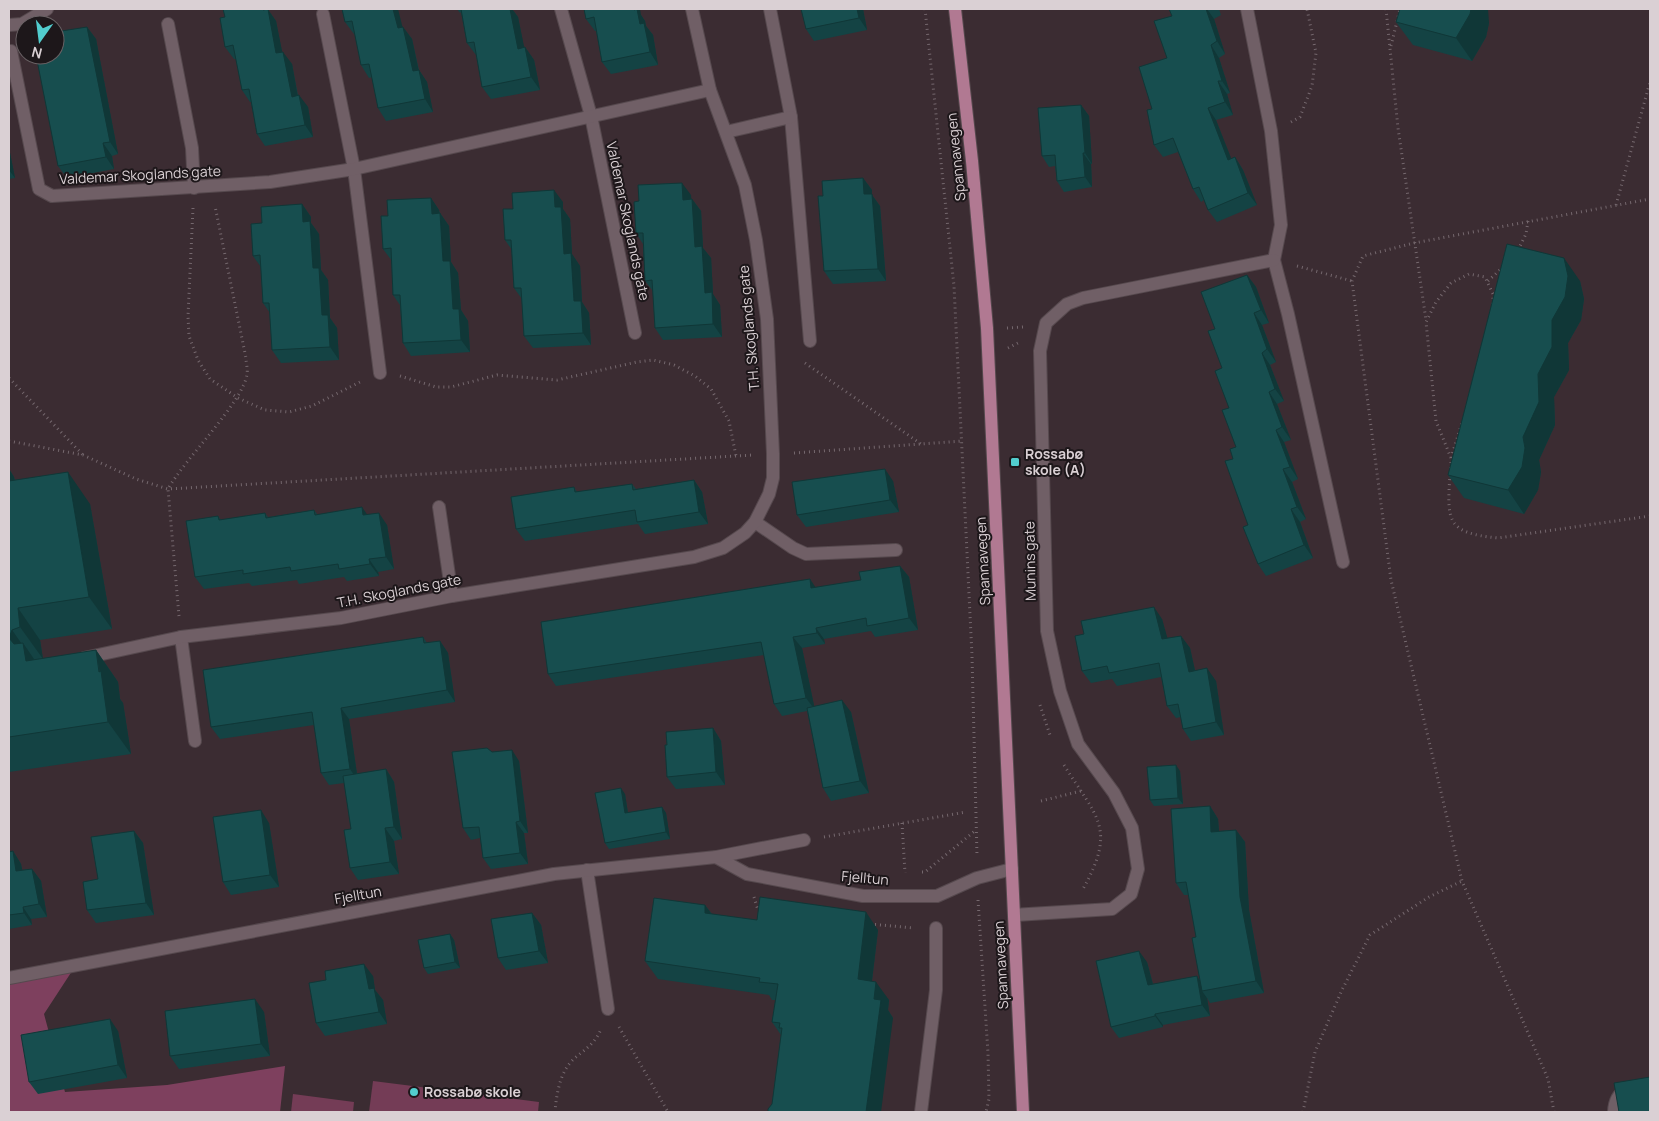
<svg xmlns="http://www.w3.org/2000/svg" width="1659" height="1121" viewBox="0 0 1659 1121" font-family="Manrope,sans-serif">
  <rect width="100%" height="100%" fill="#3b2c32"/>
  <g fill="#743c56">
    <path d="M 373,1081 L 539,1102 L 538,1112 L 369,1112 Z"/>
    <path d="M 293,1094 L 354,1102 L 353,1112 L 291,1112 Z"/>
  </g>
  <path fill="#7e405e" d="M 76,965 L 44,1014 L 65,1092 L 167,1085 L 285,1066 L 280,1112 L 9,1112 L 9,981 Z"/>
  <g fill="none" stroke-linecap="round" stroke-linejoin="round">
    <defs>
      <g id="minor">
        <path d="M 561,9 L 591,116 L 635,333"/>
        <path d="M 770,9 L 791,117 L 810,341"/>
        <path d="M 1247,9 L 1271,131 L 1281,225 L 1274,260 L 1288,314 L 1343,562"/>
        <path d="M 323,14 L 354,169 L 380,373"/>
        <path d="M 168,24 L 192,148 L 194,188"/>
        <path d="M 9,25 L 22,24 L 47,9"/>
        <path d="M 11,51 L 39,189 L 52,196 L 270,182 L 354,169 L 710,90"/>
        <path d="M 726,132 L 791,117"/>
        <path d="M 439,507 L 452,596"/>
        <path d="M 755,522 L 793,548 L 806,554 L 896,550"/>
        <path d="M 181,637 L 195,741"/>
        <path d="M 84,658 L 181,637 L 341,618 L 452,596 L 694,557 L 723,548 L 745,533 L 755,522 L 769,494 L 773,478 L 773,454 L 767,319 L 756,240 L 745,185 L 710,90 L 692,9"/>
        <path d="M 716,857 L 747,874 L 863,896 L 937,896 L 977,878 L 1012,869"/>
        <path d="M 587,870 L 608,1009"/>
        <path d="M 1014,915 L 1112,909 L 1131,894 L 1138,869 L 1132,828 L 1114,793 L 1078,744 L 1060,691 L 1047,631 L 1040,351 L 1046,323 L 1067,304 L 1083,298 L 1274,260"/>
        <path d="M 9,978 L 554,874 L 716,857 L 804,840"/>
        <path d="M 921,1112 L 936,990 L 936,928"/>
        <path d="M 1614,1112 C 1615,1089 1631,1086 1650,1087"/>
      </g>
      <path id="major" d="M 955,9 L 972,161 L 987,328 L 1023,1112"/>
    </defs>
    <use href="#minor" stroke="#56494e" stroke-width="14"/>
    <use href="#major" stroke="#56494e" stroke-width="14"/>
    <g stroke="#75686e" stroke-width="3" stroke-dasharray="1 4" stroke-linecap="butt">
      <path d="M 925,9 L 954,286 L 972,656 L 977,856"/>
      <path d="M 1386,9 L 1398,128 L 1426,320"/>
      <path d="M 1391,46 L 1400,9"/>
      <path d="M 1291,122 L 1300,117 L 1312,86 L 1316,53 L 1307,9"/>
      <path d="M 1616,205 L 1650,82"/>
      <path d="M 193,208 L 188,316 L 189,336 L 198,360 L 210,379 L 238,398 L 265,410 L 289,412 L 312,406 L 360,382"/>
      <path d="M 1518,250 L 1526,234 L 1528,221"/>
      <path d="M 1297,266 L 1352,281"/>
      <path d="M 1488,281 L 1504,266"/>
      <path d="M 1007,328 L 1023,327"/>
      <path d="M 1008,348 L 1020,342"/>
      <path d="M 805,363 L 921,444"/>
      <path d="M 400,376 L 436,387 L 451,387 L 497,375 L 557,380 L 637,362 L 653,360 L 674,365 L 695,376 L 711,389 L 729,421 L 736,456"/>
      <path d="M 9,378 L 83,455"/>
      <path d="M 9,441 L 83,455 L 136,479 L 168,489 L 753,455"/>
      <path d="M 794,453 L 963,441"/>
      <path d="M 1451,458 L 1436,421 L 1426,322 L 1436,302 L 1451,283 L 1469,274 L 1485,277 L 1493,294 L 1493,304"/>
      <path d="M 1451,468 L 1451,458 L 1462,423"/>
      <path d="M 1450,474 C 1447,521 1446,533 1498,538 L 1650,516"/>
      <path d="M 179,616 L 168,489 C 184,460 244,401 247,374 C 248,369 246,363 246,358 L 215,206"/>
      <path d="M 1040,705 L 1050,735"/>
      <path d="M 1064,765 C 1097,818 1117,828 1083,889"/>
      <path d="M 1041,801 L 1081,791"/>
      <path d="M 902,823 L 905,873"/>
      <path d="M 824,837 L 966,812"/>
      <path d="M 922,872 L 925,872 L 976,830"/>
      <path d="M 754,897 L 758,910 L 763,910"/>
      <path d="M 978,900 L 988,1053 L 989,1099 L 986,1112"/>
      <path d="M 870,924 L 914,928"/>
      <path d="M 619,1027 L 668,1112"/>
      <path d="M 555,1112 C 556,1098 559,1079 567,1067 C 576,1053 593,1049 601,1029"/>
      <path d="M 1303,1112 L 1315,1052 L 1342,990 L 1370,935 L 1429,897 L 1462,881"/>
      <path d="M 1554,1112 L 1548,1079 L 1462,881 L 1391,580 L 1352,281 L 1363,256 L 1414,243 L 1650,199"/>
    </g>
    <use href="#minor" stroke="#705f66" stroke-width="12"/>
    <use href="#major" stroke="#b17992" stroke-width="12"/>
  </g>
  <g fill="#144344">
    <path d="M 223,9 L 269,9 L 269,11 L 276,21 L 282,52 L 292,64 L 298,95 L 308,107 L 313,137 L 265,146 L 257,134 L 251,102 L 250,102 L 242,90 L 236,59 L 234,59 L 225,47 L 225,17 Z"/>
    <path d="M 342,9 L 403,27 L 412,39 L 419,70 L 427,82 L 433,112 L 386,121 L 378,108 L 372,77 L 369,78 L 361,65 L 355,34 L 354,34 L 345,22 Z"/>
    <path d="M 457,9 L 512,9 L 518,17 L 524,48 L 525,47 L 534,60 L 540,90 L 491,99 L 482,87 L 476,55 L 467,43 L 461,12 L 460,13 Z"/>
    <path d="M 584,9 L 641,15 L 645,21 L 646,26 L 653,35 L 658,65 L 611,74 L 602,62 L 596,31 L 595,31 L 586,19 Z"/>
    <path d="M 863,9 L 867,30 L 814,41 L 806,29 Z"/>
    <path d="M 1169,9 L 1219,9 L 1221,15 L 1214,19 L 1225,54 L 1219,58 L 1230,93 L 1227,94 L 1233,115 L 1216,120 L 1231,159 L 1235,157 L 1243,170 L 1257,205 L 1217,222 L 1208,210 L 1204,200 L 1201,202 L 1193,189 L 1178,152 L 1163,157 L 1154,145 L 1152,109 L 1167,58 L 1172,16 Z"/>
    <path d="M 1396,22 L 1489,23 L 1486,37 L 1472,61 L 1413,45 Z"/>
    <path d="M 87,27 L 96,39 L 118,154 L 112,156 L 114,169 L 67,178 L 58,166 Z"/>
    <path d="M 1081,105 L 1089,116 L 1092,164 L 1091,164 L 1092,187 L 1064,192 L 1057,181 L 1055,166 L 1049,167 L 1042,156 Z"/>
    <path d="M 9,148 L 15,178 L 9,179 Z"/>
    <path d="M 863,178 L 872,190 L 872,195 L 880,206 L 886,281 L 833,284 L 824,271 L 823,196 Z"/>
    <path d="M 691,195 L 691,199 L 692,199 L 701,211 L 703,248 L 711,258 L 713,294 L 720,305 L 722,337 L 663,340 L 655,328 L 653,291 L 645,281 L 643,244 L 636,233 Z"/>
    <path d="M 431,198 L 439,210 L 440,213 L 449,226 L 451,262 L 458,273 L 461,310 L 468,321 L 470,352 L 411,356 L 403,343 L 400,305 L 393,295 L 392,261 L 383,249 L 388,216 Z"/>
    <path d="M 563,202 L 563,209 L 570,219 L 572,254 L 580,266 L 582,302 L 589,313 L 591,345 L 533,348 L 524,336 L 522,299 L 514,288 L 512,250 L 505,240 L 513,209 Z"/>
    <path d="M 302,204 L 311,217 L 311,223 L 319,234 L 321,270 L 328,280 L 330,318 L 337,328 L 339,360 L 281,363 L 272,350 L 270,313 L 263,303 L 261,267 L 253,256 L 262,223 Z"/>
    <path d="M 1247,275 L 1256,287 L 1269,323 L 1262,325 L 1276,362 L 1270,365 L 1284,401 L 1277,404 L 1291,440 L 1284,442 L 1298,479 L 1292,482 L 1306,519 L 1300,522 L 1313,558 L 1266,576 L 1258,564 L 1248,525 L 1233,459 L 1236,447 L 1215,329 Z"/>
    <path d="M 1580,281 L 1584,299 L 1581,320 L 1568,343 L 1569,370 L 1554,397 L 1555,425 L 1539,460 L 1541,472 L 1538,490 L 1524,514 L 1464,498 L 1448,475 Z"/>
    <path d="M 9,469 L 14,477 L 15,480 L 90,504 L 112,629 L 40,640 L 43,659 L 96,650 L 118,682 L 120,699 L 123,703 L 131,754 L 9,772 Z"/>
    <path d="M 694,480 L 702,492 L 708,524 L 645,534 L 638,524 L 525,541 L 516,529 L 574,487 L 577,492 L 632,484 L 636,489 Z"/>
    <path d="M 893,481 L 899,512 L 806,527 L 797,515 Z"/>
    <path d="M 314,510 L 317,514 L 367,515 L 387,525 L 394,569 L 378,572 L 379,576 L 347,581 L 344,577 L 299,584 L 297,580 L 252,586 L 249,583 L 204,589 L 195,577 L 218,516 L 221,520 L 265,513 L 268,517 Z"/>
    <path d="M 900,566 L 909,577 L 918,630 L 875,637 L 871,631 L 824,639 L 825,644 L 802,648 L 814,706 L 851,712 L 869,793 L 831,801 L 823,788 L 807,711 L 782,716 L 774,704 L 764,655 L 556,686 L 548,674 L 816,588 L 861,580 Z"/>
    <path d="M 1162,619 L 1167,638 L 1181,636 L 1190,648 L 1195,671 L 1216,681 L 1224,735 L 1191,741 L 1183,729 L 1181,717 L 1176,718 L 1167,706 L 1161,677 L 1117,686 L 1112,679 L 1091,683 L 1082,671 Z"/>
    <path d="M 423,637 L 427,643 L 440,641 L 448,653 L 455,702 L 349,719 L 357,774 L 386,769 L 394,782 L 402,839 L 394,841 L 399,874 L 358,880 L 350,868 L 351,829 L 344,783 L 329,785 L 321,773 L 314,725 L 220,739 L 211,727 Z"/>
    <path d="M 713,728 L 721,741 L 725,785 L 676,789 L 667,777 L 667,745 Z"/>
    <path d="M 492,752 L 519,761 L 528,833 L 524,833 L 528,864 L 491,869 L 483,858 L 480,838 L 471,840 L 463,828 Z"/>
    <path d="M 1180,771 L 1183,804 L 1154,806 L 1150,800 Z"/>
    <path d="M 625,794 L 628,813 L 662,807 L 666,813 L 670,839 L 609,849 L 605,843 Z"/>
    <path d="M 1210,806 L 1218,819 L 1219,831 L 1236,830 L 1245,842 L 1249,910 L 1264,993 L 1210,1003 L 1207,998 L 1210,1016 L 1163,1025 L 1163,1027 L 1119,1038 L 1111,1027 L 1147,962 L 1153,984 L 1200,981 L 1196,937 L 1189,895 L 1184,895 L 1176,883 Z"/>
    <path d="M 269,823 L 279,887 L 231,895 L 223,882 Z"/>
    <path d="M 134,831 L 143,843 L 154,915 L 96,923 L 87,910 L 98,879 Z"/>
    <path d="M 13,851 L 21,864 L 22,870 L 32,869 L 41,881 L 47,917 L 31,919 L 32,925 L 9,929 L 9,852 Z"/>
    <path d="M 705,905 L 712,914 L 757,920 L 878,930 L 872,981 L 889,1000 L 888,1010 L 893,1018 L 772,1104 L 781,1035 L 772,1022 L 776,1000 L 772,1000 L 769,995 L 658,979 L 645,961 Z"/>
    <path d="M 532,913 L 541,925 L 548,963 L 506,970 L 498,958 Z"/>
    <path d="M 450,934 L 454,940 L 460,968 L 428,974 L 424,968 Z"/>
    <path d="M 373,976 L 375,990 L 383,1000 L 387,1024 L 325,1036 L 316,1023 Z"/>
    <path d="M 264,1012 L 270,1056 L 179,1069 L 170,1056 Z"/>
    <path d="M 118,1031 L 127,1078 L 38,1094 L 29,1082 Z"/>
  </g>
  <g fill="#103737">
    <path d="M 263,9 L 269,9 L 269,11 L 276,21 L 285,66 L 276,53 Z"/>
    <path d="M 393,9 L 398,9 L 404,33 L 403,27 L 412,39 L 419,72 L 419,70 L 427,82 L 433,112 L 425,99 L 413,71 L 398,28 Z"/>
    <path d="M 510,9 L 512,9 L 518,17 L 527,61 L 518,49 Z"/>
    <path d="M 634,9 L 640,9 L 641,15 L 645,21 L 646,26 L 653,35 L 658,65 L 650,52 Z"/>
    <path d="M 857,9 L 863,9 L 867,30 L 859,18 Z"/>
    <path d="M 1206,9 L 1207,9 L 1214,19 L 1225,54 L 1217,41 Z"/>
    <path d="M 1471,9 L 1488,9 L 1489,23 L 1486,37 L 1472,61 L 1456,38 Z"/>
    <path d="M 87,27 L 96,39 L 118,154 L 110,142 Z"/>
    <path d="M 1211,45 L 1219,58 L 1230,93 L 1222,81 Z"/>
    <path d="M 525,47 L 534,60 L 540,90 L 531,77 Z"/>
    <path d="M 283,52 L 292,64 L 300,109 L 292,97 Z"/>
    <path d="M 1218,81 L 1227,94 L 1233,115 L 1225,102 Z"/>
    <path d="M 299,95 L 308,107 L 313,137 L 305,125 Z"/>
    <path d="M 1081,105 L 1089,116 L 1092,164 L 1085,153 Z"/>
    <path d="M 1208,108 L 1216,120 L 1237,173 L 1228,160 Z"/>
    <path d="M 103,143 L 112,156 L 114,169 L 106,157 Z"/>
    <path d="M 9,148 L 15,178 L 9,170 Z"/>
    <path d="M 1083,153 L 1091,164 L 1092,187 L 1085,177 Z"/>
    <path d="M 1235,157 L 1243,170 L 1257,205 L 1248,193 Z"/>
    <path d="M 863,178 L 872,190 L 872,195 L 880,206 L 886,281 L 878,269 L 864,194 Z"/>
    <path d="M 682,183 L 691,195 L 692,212 L 683,200 Z"/>
    <path d="M 554,190 L 563,202 L 563,209 L 570,219 L 572,254 L 580,266 L 582,302 L 589,313 L 591,345 L 583,333 L 574,301 L 555,207 Z"/>
    <path d="M 431,198 L 439,210 L 440,226 L 432,214 Z"/>
    <path d="M 692,199 L 701,211 L 703,248 L 711,258 L 713,294 L 720,305 L 722,337 L 713,324 L 705,293 L 695,247 Z"/>
    <path d="M 302,204 L 311,217 L 311,223 L 319,234 L 321,270 L 328,280 L 330,318 L 337,328 L 339,360 L 330,347 L 322,315 L 303,222 Z"/>
    <path d="M 440,213 L 449,226 L 451,262 L 458,273 L 461,310 L 468,321 L 470,352 L 461,340 L 453,309 L 443,261 Z"/>
    <path d="M 1564,258 L 1580,281 L 1584,299 L 1581,320 L 1568,343 L 1569,370 L 1554,397 L 1555,425 L 1539,460 L 1541,472 L 1538,490 L 1524,514 L 1508,490 L 1523,437 L 1552,320 Z"/>
    <path d="M 1247,275 L 1256,287 L 1269,323 L 1261,310 Z"/>
    <path d="M 1254,313 L 1262,325 L 1276,362 L 1267,349 Z"/>
    <path d="M 1262,353 L 1270,365 L 1284,401 L 1275,389 Z"/>
    <path d="M 1269,392 L 1277,404 L 1291,440 L 1282,427 Z"/>
    <path d="M 1276,430 L 1284,442 L 1298,479 L 1290,467 Z"/>
    <path d="M 9,469 L 14,477 L 20,515 L 9,498 Z"/>
    <path d="M 885,469 L 893,481 L 899,512 L 890,500 Z"/>
    <path d="M 1283,469 L 1292,482 L 1306,519 L 1297,507 Z"/>
    <path d="M 68,472 L 90,504 L 112,629 L 89,597 Z"/>
    <path d="M 694,480 L 702,492 L 708,524 L 699,512 Z"/>
    <path d="M 362,507 L 371,520 L 363,515 Z"/>
    <path d="M 1291,509 L 1300,522 L 1313,558 L 1304,545 Z"/>
    <path d="M 379,513 L 387,525 L 394,569 L 386,557 Z"/>
    <path d="M 369,559 L 378,572 L 379,576 L 370,564 Z"/>
    <path d="M 900,566 L 909,577 L 918,630 L 909,618 Z"/>
    <path d="M 810,579 L 818,591 L 811,588 Z"/>
    <path d="M 1154,607 L 1162,619 L 1171,651 L 1162,639 Z"/>
    <path d="M 18,608 L 40,640 L 43,659 L 20,627 Z"/>
    <path d="M 816,628 L 824,639 L 825,644 L 817,633 Z"/>
    <path d="M 12,630 L 24,647 L 23,643 L 45,675 L 48,693 L 9,638 Z"/>
    <path d="M 1181,636 L 1190,648 L 1198,684 L 1189,672 Z"/>
    <path d="M 793,637 L 802,648 L 815,710 L 806,698 Z"/>
    <path d="M 440,641 L 448,653 L 455,702 L 447,690 Z"/>
    <path d="M 96,650 L 118,682 L 120,699 L 123,703 L 131,754 L 108,722 Z"/>
    <path d="M 1207,668 L 1216,681 L 1224,735 L 1216,722 Z"/>
    <path d="M 842,700 L 851,712 L 869,793 L 860,781 Z"/>
    <path d="M 341,708 L 349,719 L 358,781 L 350,769 Z"/>
    <path d="M 713,728 L 721,741 L 725,785 L 716,772 Z"/>
    <path d="M 512,750 L 519,761 L 528,833 L 520,821 Z"/>
    <path d="M 1176,765 L 1180,771 L 1183,804 L 1178,798 Z"/>
    <path d="M 386,769 L 394,782 L 402,839 L 394,827 Z"/>
    <path d="M 621,788 L 625,794 L 629,820 L 625,813 Z"/>
    <path d="M 1210,806 L 1218,819 L 1220,844 L 1211,832 Z"/>
    <path d="M 662,807 L 666,813 L 670,839 L 666,832 Z"/>
    <path d="M 261,810 L 269,823 L 279,887 L 270,875 Z"/>
    <path d="M 516,822 L 524,833 L 528,864 L 520,853 Z"/>
    <path d="M 385,828 L 394,841 L 399,874 L 390,862 Z"/>
    <path d="M 1236,830 L 1245,842 L 1249,910 L 1264,993 L 1256,981 L 1240,897 Z"/>
    <path d="M 134,831 L 143,843 L 154,915 L 146,903 Z"/>
    <path d="M 13,851 L 21,864 L 25,884 L 16,871 Z"/>
    <path d="M 32,869 L 41,881 L 47,917 L 39,904 Z"/>
    <path d="M 705,905 L 718,923 L 705,913 Z"/>
    <path d="M 23,907 L 31,919 L 32,925 L 24,913 Z"/>
    <path d="M 866,912 L 878,930 L 870,997 L 858,979 Z"/>
    <path d="M 532,913 L 541,925 L 548,963 L 539,951 Z"/>
    <path d="M 450,934 L 454,940 L 460,968 L 455,962 Z"/>
    <path d="M 1139,951 L 1147,962 L 1156,996 L 1148,985 Z"/>
    <path d="M 364,964 L 373,976 L 375,990 L 383,1000 L 387,1024 L 379,1012 L 369,989 Z"/>
    <path d="M 1197,976 L 1204,987 L 1202,991 L 1207,998 L 1210,1016 L 1202,1005 Z"/>
    <path d="M 876,982 L 889,1000 L 888,1010 L 893,1018 L 881,1112 L 866,1112 L 874,999 Z"/>
    <path d="M 255,999 L 264,1012 L 270,1056 L 261,1044 Z"/>
    <path d="M 1155,1014 L 1163,1025 L 1163,1027 L 1155,1016 Z"/>
    <path d="M 110,1019 L 118,1031 L 127,1078 L 118,1065 Z"/>
  </g>
  <g fill="#174e4f" stroke="#103737">
    <path d="M 223,9 L 263,9 L 263,10 L 268,9 L 276,53 L 283,52 L 292,97 L 299,95 L 305,125 L 257,134 L 249,89 L 242,90 L 233,45 L 225,47 L 220,18 L 225,17 Z"/>
    <path d="M 342,9 L 393,9 L 398,28 L 403,27 L 413,71 L 419,70 L 425,99 L 378,108 L 369,64 L 361,65 L 352,21 L 345,22 Z"/>
    <path d="M 461,9 L 510,9 L 518,49 L 525,47 L 531,77 L 482,87 L 474,42 L 467,43 Z"/>
    <path d="M 584,9 L 634,9 L 634,10 L 637,9 L 640,24 L 644,23 L 650,52 L 602,62 L 594,17 L 586,19 Z"/>
    <path d="M 801,9 L 857,9 L 859,18 L 806,29 Z"/>
    <path d="M 1169,9 L 1206,9 L 1217,41 L 1211,45 L 1222,81 L 1218,81 L 1225,102 L 1208,108 L 1228,160 L 1235,157 L 1248,193 L 1208,210 L 1199,187 L 1193,189 L 1173,138 L 1154,145 L 1147,110 L 1152,109 L 1139,67 L 1167,58 L 1154,21 L 1172,16 Z"/>
    <path d="M 1400,9 L 1471,9 L 1470,14 L 1456,38 L 1396,22 Z"/>
    <path d="M 87,27 L 110,142 L 103,143 L 106,157 L 58,166 L 36,55 L 55,55 L 55,32 Z"/>
    <path d="M 1081,105 L 1085,153 L 1083,153 L 1085,177 L 1057,181 L 1055,155 L 1042,156 L 1038,108 Z"/>
    <path d="M 863,178 L 864,194 L 872,194 L 878,269 L 824,271 L 818,196 L 823,196 L 822,181 Z"/>
    <path d="M 682,183 L 683,200 L 692,199 L 695,247 L 702,246 L 705,293 L 712,292 L 713,324 L 655,328 L 652,280 L 645,281 L 643,233 L 636,233 L 634,202 L 639,201 L 638,185 Z"/>
    <path d="M 554,190 L 555,207 L 561,207 L 564,254 L 571,253 L 574,301 L 581,301 L 583,333 L 524,336 L 521,288 L 514,288 L 511,240 L 505,240 L 503,209 L 513,209 L 512,193 Z"/>
    <path d="M 431,198 L 432,214 L 440,213 L 443,261 L 450,261 L 453,309 L 459,309 L 461,340 L 403,343 L 400,295 L 393,295 L 391,248 L 383,249 L 381,216 L 388,216 L 387,200 Z"/>
    <path d="M 302,204 L 303,222 L 310,221 L 313,268 L 319,268 L 322,315 L 328,315 L 330,347 L 272,350 L 269,303 L 263,303 L 260,255 L 253,256 L 251,224 L 262,223 L 261,207 Z"/>
    <path d="M 1507,244 L 1564,258 L 1568,276 L 1565,297 L 1552,320 L 1552,347 L 1538,374 L 1539,402 L 1523,437 L 1525,448 L 1522,467 L 1508,490 L 1448,475 Z"/>
    <path d="M 1247,275 L 1261,310 L 1254,313 L 1267,349 L 1262,353 L 1275,389 L 1269,392 L 1282,427 L 1276,430 L 1290,467 L 1283,469 L 1297,507 L 1291,509 L 1304,545 L 1258,564 L 1243,527 L 1248,525 L 1225,461 L 1233,459 L 1230,449 L 1236,447 L 1222,410 L 1229,408 L 1215,371 L 1222,368 L 1208,331 L 1215,329 L 1201,292 Z"/>
    <path d="M 885,469 L 890,500 L 797,515 L 792,482 Z"/>
    <path d="M 68,472 L 89,597 L 18,608 L 20,627 L 12,630 L 9,638 L 14,644 L 23,643 L 26,661 L 96,650 L 99,672 L 101,671 L 108,722 L 9,737 L 9,481 Z"/>
    <path d="M 694,480 L 699,512 L 637,522 L 635,510 L 516,529 L 511,497 L 574,487 L 575,492 L 632,484 L 633,490 Z"/>
    <path d="M 362,507 L 363,515 L 379,513 L 386,557 L 369,559 L 370,564 L 339,569 L 338,564 L 291,571 L 290,567 L 243,574 L 243,570 L 195,577 L 186,521 L 218,516 L 219,520 L 265,513 L 266,518 L 314,510 L 315,515 Z"/>
    <path d="M 900,566 L 909,618 L 867,626 L 866,618 L 816,628 L 817,633 L 793,637 L 806,698 L 774,704 L 761,642 L 548,674 L 541,622 L 810,579 L 811,588 L 861,580 L 859,572 Z"/>
    <path d="M 1154,607 L 1162,639 L 1181,636 L 1189,672 L 1207,668 L 1216,722 L 1183,729 L 1178,704 L 1167,706 L 1159,663 L 1109,673 L 1107,666 L 1082,671 L 1075,636 L 1084,634 L 1081,621 Z"/>
    <path d="M 423,637 L 424,643 L 440,641 L 447,690 L 341,708 L 350,769 L 321,773 L 312,712 L 211,727 L 203,670 Z"/>
    <path d="M 842,700 L 860,781 L 823,788 L 807,708 Z"/>
    <path d="M 713,728 L 716,772 L 667,777 L 665,745 L 667,745 L 666,732 Z"/>
    <path d="M 487,748 L 492,752 L 512,750 L 520,821 L 516,822 L 520,853 L 483,858 L 479,827 L 463,828 L 452,752 Z"/>
    <path d="M 1176,765 L 1178,798 L 1150,800 L 1147,767 Z"/>
    <path d="M 386,769 L 394,827 L 385,828 L 390,862 L 350,868 L 344,830 L 351,829 L 343,776 Z"/>
    <path d="M 621,788 L 625,813 L 662,807 L 666,832 L 605,843 L 595,793 Z"/>
    <path d="M 1210,806 L 1211,832 L 1236,830 L 1240,897 L 1256,981 L 1202,991 L 1192,938 L 1196,937 L 1186,882 L 1176,883 L 1171,809 Z"/>
    <path d="M 261,810 L 270,875 L 223,882 L 213,817 Z"/>
    <path d="M 134,831 L 146,903 L 87,910 L 83,882 L 98,879 L 91,837 Z"/>
    <path d="M 13,851 L 16,871 L 32,869 L 39,904 L 23,907 L 24,913 L 9,915 L 9,852 Z"/>
    <path d="M 760,897 L 866,912 L 858,979 L 876,982 L 874,999 L 881,1000 L 866,1112 L 768,1112 L 768,1109 L 772,1104 L 782,1028 L 779,1028 L 780,1023 L 772,1022 L 778,984 L 759,982 L 760,978 L 645,961 L 654,898 L 705,905 L 705,913 L 757,920 Z"/>
    <path d="M 532,913 L 539,951 L 498,958 L 491,919 Z"/>
    <path d="M 450,934 L 455,962 L 424,968 L 418,940 Z"/>
    <path d="M 1139,951 L 1148,985 L 1197,976 L 1202,1005 L 1155,1014 L 1155,1016 L 1111,1027 L 1096,961 Z"/>
    <path d="M 364,964 L 369,989 L 374,988 L 379,1012 L 316,1023 L 309,983 L 326,980 L 325,971 Z"/>
    <path d="M 255,999 L 261,1044 L 170,1056 L 165,1011 Z"/>
    <path d="M 110,1019 L 118,1065 L 29,1082 L 21,1035 Z"/>
    <path d="M 1650,1077 L 1650,1112 L 1619,1112 L 1614,1083 Z"/>
  </g>
  <g fill="#52cdce" stroke="#1d171a" stroke-width="2">
    <rect x="1010" y="457" width="10" height="10" rx="2.5"/>
    <circle cx="414" cy="1092" r="5"/>
  </g>
  <g text-anchor="middle" stroke-width="4" stroke-linejoin="round" paint-order="stroke">
    <g font-size="14" fill="#dad0d4" stroke="#1d171a">
      <text transform="translate(956 157) rotate(-96)" y="5">Spannavegen</text>
      <text transform="translate(140 175) rotate(-3)" y="5">Valdemar Skoglands gate</text>
      <text transform="translate(628 221) rotate(78)" y="5">Valdemar Skoglands gate</text>
      <text transform="translate(749 328) rotate(-95)" y="5">T.H. Skoglands gate</text>
      <text transform="translate(983 561) rotate(-93)" y="5">Spannavegen</text>
      <text transform="translate(1030 561) rotate(-91)" y="5">Munins gate</text>
      <text transform="translate(399 591) rotate(-11)" y="5">T.H. Skoglands gate</text>
      <text transform="translate(865 878) rotate(5)" y="5">Fjelltun</text>
      <text transform="translate(358 895) rotate(-10)" y="5">Fjelltun</text>
      <text transform="translate(1001 965) rotate(-93)" y="5">Spannavegen</text>
    </g>
    <g font-size="14" font-weight="bold" fill="#dad0d4" stroke="#1d171a" text-anchor="start">
      <text x="1025" y="459">Rossabø<tspan x="1025" dy="16">skole (A)</tspan></text>
      <text x="424" y="1097">Rossabø skole</text>
    </g>
  </g>
  <rect width="1659" height="1121" fill="none" stroke="#dad0d4" stroke-width="20"/>
  <g transform="translate(40 40) rotate(194)"><circle r="24" fill="#1d171a" stroke="#696164"/>
  <path d="M0-4L9 19L0 12L-9 19Z" fill="#52cdce"/>
  <text y="-8" font-size="14" font-weight="bold" text-anchor="middle" fill="#dad0d4">N</text>
  </g>
</svg>
